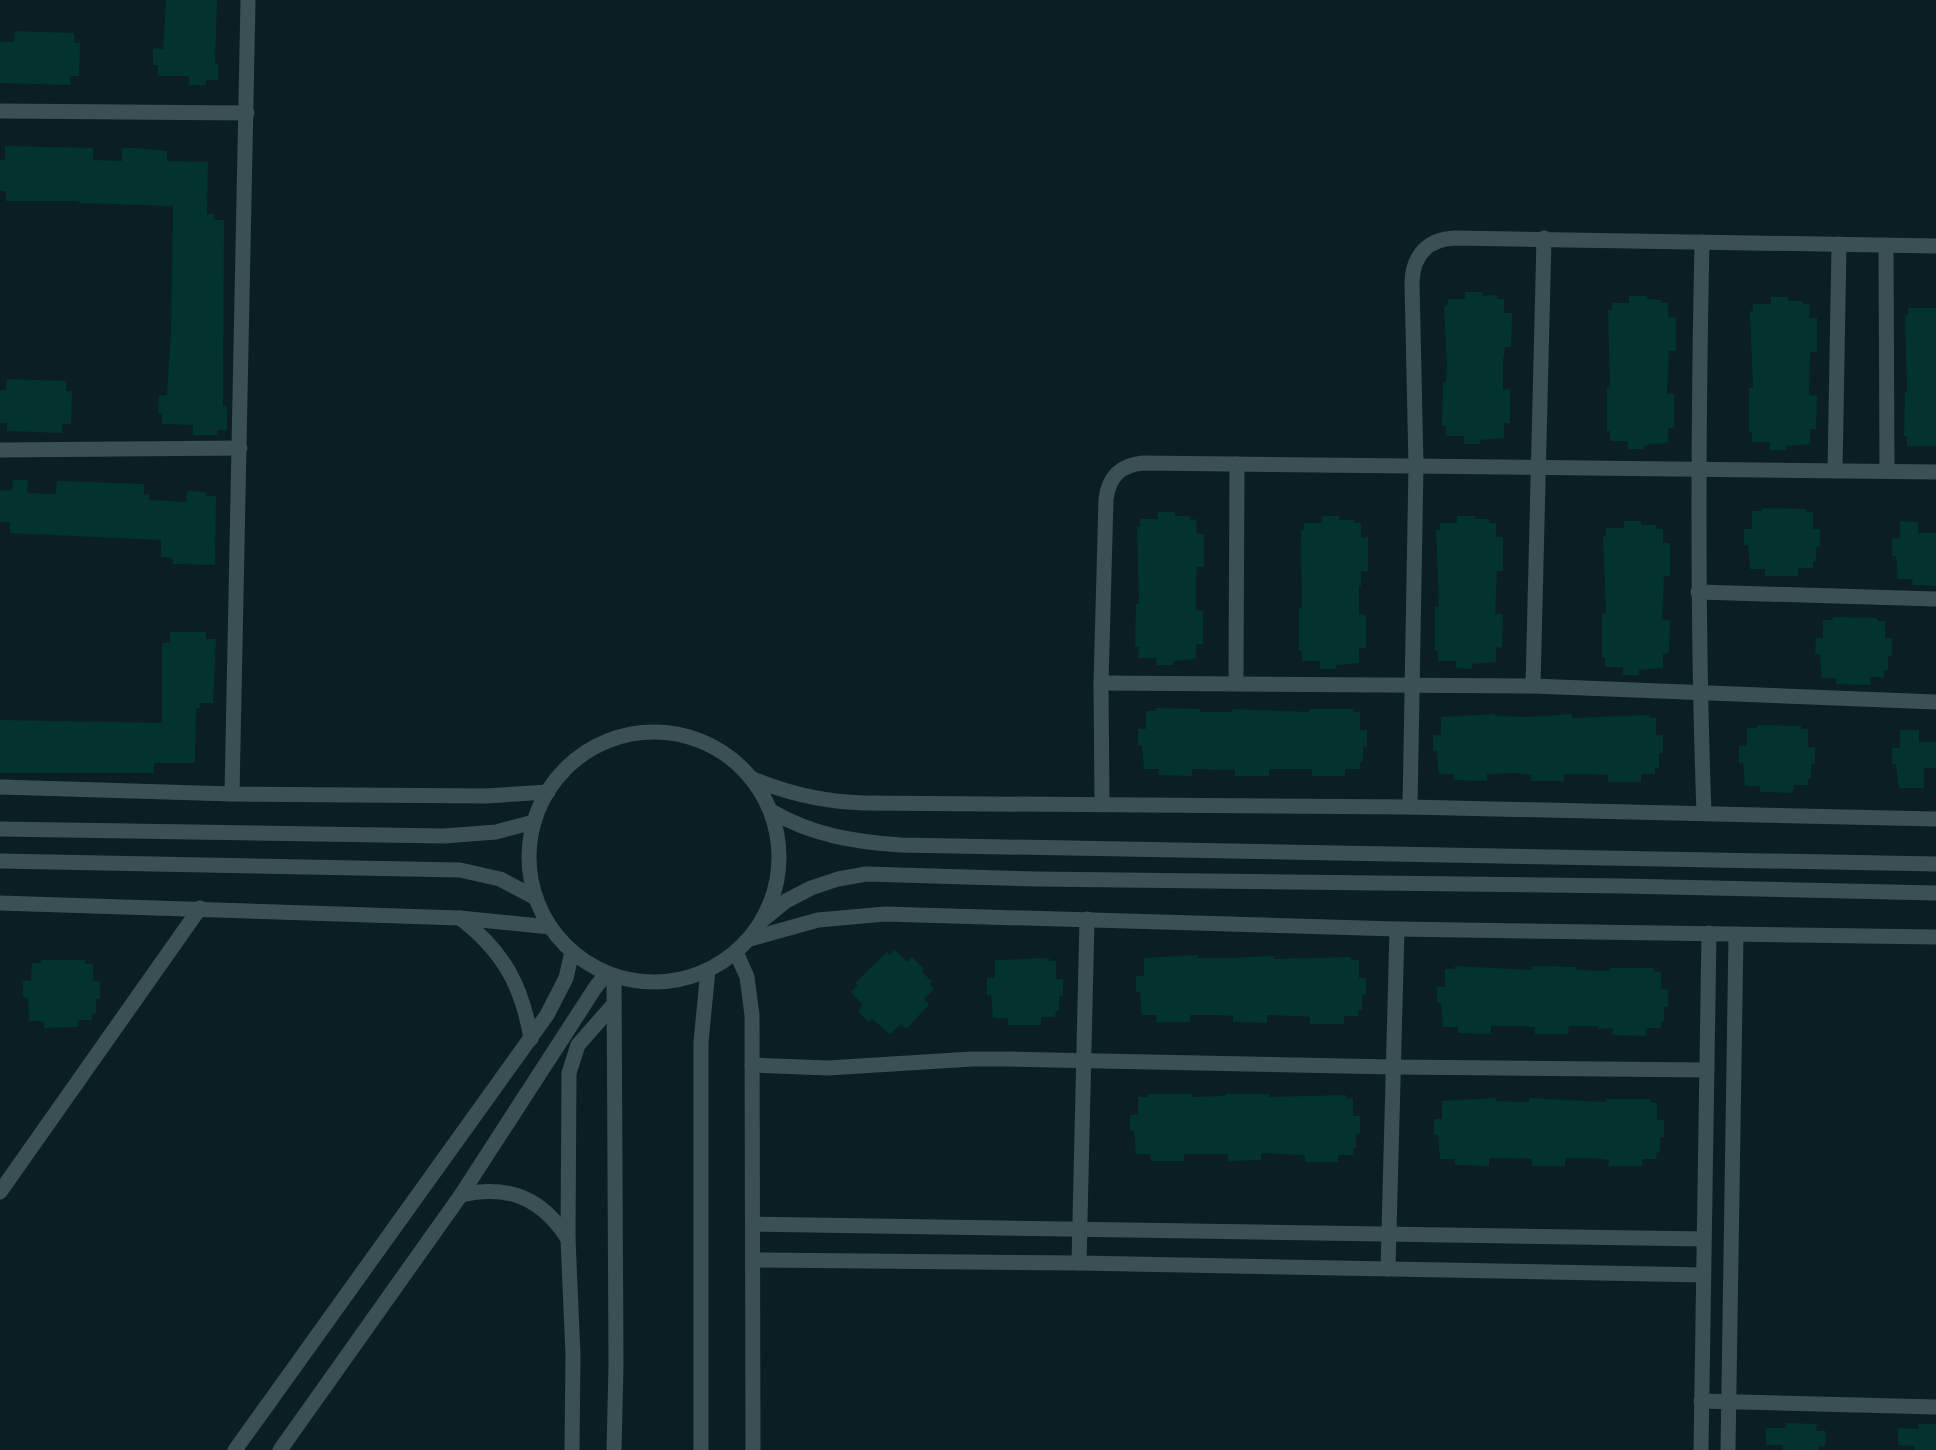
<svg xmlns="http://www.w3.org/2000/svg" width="1936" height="1450" viewBox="0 0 1936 1450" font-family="'Source Sans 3',sans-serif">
  <rect width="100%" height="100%" fill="#0b1f22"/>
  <g fill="#03332d">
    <path d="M 166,0 L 217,0 L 215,64 L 218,64 L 218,80 L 206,80 L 206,85 L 189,85 L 189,76 L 158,76 L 158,65 L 153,65 L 153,48 L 163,49 Z"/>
    <path d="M 15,31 L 74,33 L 74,43 L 80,43 L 79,76 L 70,76 L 70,85 L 0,83 L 0,42 L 14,42 Z"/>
    <path d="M 5,146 L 93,148 L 93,160 L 122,161 L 122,148 L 137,148 L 167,151 L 167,161 L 208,162 L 207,214 L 214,214 L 214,220 L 224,220 L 223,406 L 227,406 L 227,430 L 217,430 L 217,435 L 193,435 L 193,425 L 162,424 L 162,413 L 158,413 L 159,395 L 167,395 L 171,333 L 173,206 L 79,203 L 79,201 L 6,201 L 6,191 L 0,191 L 0,160 L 5,160 Z"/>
    <path d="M 1465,292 L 1483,292 L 1482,296 L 1497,295 L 1497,299 L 1504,299 L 1504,313 L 1512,313 L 1511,347 L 1505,347 L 1503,361 L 1503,390 L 1510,389 L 1510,423 L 1504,423 L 1504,438 L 1480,440 L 1480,444 L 1464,444 L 1464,436 L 1446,436 L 1446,426 L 1442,426 L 1443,383 L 1446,382 L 1447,365 L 1444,306 L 1447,306 L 1448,299 L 1465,299 Z"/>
    <path d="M 1629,296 L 1647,296 L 1647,299 L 1661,300 L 1661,303 L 1668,303 L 1668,317 L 1676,317 L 1676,351 L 1669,351 L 1667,394 L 1674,394 L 1674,428 L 1668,428 L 1668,443 L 1644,445 L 1644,449 L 1628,449 L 1628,441 L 1610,441 L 1610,431 L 1607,431 L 1607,387 L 1610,387 L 1608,310 L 1612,310 L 1612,303 L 1629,303 Z"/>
    <path d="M 1771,297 L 1788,297 L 1788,301 L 1803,301 L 1803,304 L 1810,304 L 1809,318 L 1817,318 L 1817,352 L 1810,352 L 1809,395 L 1817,396 L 1816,429 L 1810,429 L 1810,444 L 1786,446 L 1786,450 L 1770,450 L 1770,442 L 1752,442 L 1752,432 L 1749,432 L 1749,388 L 1753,388 L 1750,311 L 1753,311 L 1753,304 L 1771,304 Z"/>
    <path d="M 1908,308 L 1936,308 L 1936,446 L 1907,446 L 1907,436 L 1904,436 L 1905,392 L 1907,392 L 1905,315 L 1908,315 Z"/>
    <path d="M 7,379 L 66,381 L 66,391 L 72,391 L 71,424 L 62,424 L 62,433 L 7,431 L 7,423 L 0,423 L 0,390 L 6,390 Z"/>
    <path d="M 13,480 L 28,480 L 27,493 L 56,494 L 57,481 L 144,484 L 144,494 L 149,494 L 149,500 L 186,502 L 187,491 L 206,492 L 206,496 L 216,496 L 215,565 L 173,564 L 173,558 L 161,557 L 161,540 L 10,533 L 10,522 L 0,522 L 0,490 L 12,491 Z"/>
    <path d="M 1762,508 L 1806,509 L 1806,512 L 1813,512 L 1813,529 L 1820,529 L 1820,547 L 1816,547 L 1816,561 L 1813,561 L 1813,568 L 1798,568 L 1798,576 L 1765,576 L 1765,569 L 1750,569 L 1748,545 L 1744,545 L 1744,529 L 1752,529 L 1752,511 L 1762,511 Z"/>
    <path d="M 1158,512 L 1175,512 L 1175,516 L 1190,516 L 1190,520 L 1196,519 L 1197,534 L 1204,534 L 1204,567 L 1197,567 L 1196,582 L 1196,611 L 1203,611 L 1203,644 L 1196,644 L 1196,659 L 1173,661 L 1173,665 L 1156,665 L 1157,658 L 1138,658 L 1139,647 L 1135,647 L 1136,604 L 1139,604 L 1137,527 L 1140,527 L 1140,519 L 1158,519 Z"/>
    <path d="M 1322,516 L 1339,516 L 1339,520 L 1354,520 L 1354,523 L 1361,523 L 1361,538 L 1368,537 L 1368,571 L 1361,571 L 1361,586 L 1359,586 L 1359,614 L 1366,615 L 1366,648 L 1359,648 L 1359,663 L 1336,665 L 1336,669 L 1320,669 L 1320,661 L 1302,661 L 1302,651 L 1299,651 L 1299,607 L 1302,608 L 1301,531 L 1304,530 L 1304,523 L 1322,523 Z"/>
    <path d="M 1457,516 L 1475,516 L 1475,519 L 1489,519 L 1489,523 L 1496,523 L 1496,537 L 1503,537 L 1503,571 L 1497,571 L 1495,614 L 1503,614 L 1502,648 L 1496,647 L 1496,662 L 1472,664 L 1472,669 L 1456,668 L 1456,661 L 1438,661 L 1438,651 L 1435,651 L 1435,607 L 1439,607 L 1436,530 L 1440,530 L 1440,523 L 1457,523 Z"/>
    <path d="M 1624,521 L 1641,521 L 1641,525 L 1656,525 L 1656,529 L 1663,529 L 1663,543 L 1670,543 L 1670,576 L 1664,576 L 1662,620 L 1670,620 L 1669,653 L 1663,654 L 1663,668 L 1639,670 L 1639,675 L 1623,675 L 1623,667 L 1605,667 L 1605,657 L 1602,657 L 1602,613 L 1606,613 L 1603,536 L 1606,536 L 1606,528 L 1624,528 Z"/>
    <path d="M 1900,521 L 1918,522 L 1918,533 L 1936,533 L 1936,586 L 1912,585 L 1913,579 L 1898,579 L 1896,556 L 1892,556 L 1892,539 L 1900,539 Z"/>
    <path d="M 1833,617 L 1877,618 L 1877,621 L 1885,621 L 1885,638 L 1892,638 L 1892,656 L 1888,656 L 1888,670 L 1884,670 L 1884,677 L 1870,677 L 1870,685 L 1836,684 L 1836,678 L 1822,678 L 1820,654 L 1815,654 L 1816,638 L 1823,638 L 1823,620 L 1833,620 Z"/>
    <path d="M 170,632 L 206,632 L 206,639 L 216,639 L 213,703 L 199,703 L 201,708 L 196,708 L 195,763 L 154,763 L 154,773 L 0,773 L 0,720 L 162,723 L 162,643 L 170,643 Z"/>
    <path d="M 1156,708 L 1200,709 L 1200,712 L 1232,712 L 1232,709 L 1309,712 L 1309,709 L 1353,709 L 1353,712 L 1360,712 L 1360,730 L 1367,730 L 1367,747 L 1363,747 L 1363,762 L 1360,762 L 1360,769 L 1345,769 L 1345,776 L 1312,776 L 1312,769 L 1269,769 L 1269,776 L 1235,776 L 1235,770 L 1192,769 L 1192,776 L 1158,775 L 1159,769 L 1144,769 L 1142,745 L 1138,746 L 1138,729 L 1146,729 L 1146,711 L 1156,711 Z"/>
    <path d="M 1495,714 L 1495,716 L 1528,717 L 1572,714 L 1572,718 L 1649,715 L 1649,718 L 1656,718 L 1656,735 L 1663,735 L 1663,753 L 1659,753 L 1659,768 L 1655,767 L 1655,774 L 1641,774 L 1641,782 L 1608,782 L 1608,775 L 1593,774 L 1564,774 L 1564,781 L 1531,781 L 1531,775 L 1516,773 L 1487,774 L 1487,781 L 1454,780 L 1454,774 L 1439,774 L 1437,751 L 1433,751 L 1433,735 L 1441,735 L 1441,717 Z"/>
    <path d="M 1757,725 L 1801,726 L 1801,729 L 1808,729 L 1808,747 L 1815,747 L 1815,764 L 1811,764 L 1811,779 L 1808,778 L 1808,785 L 1794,785 L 1793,793 L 1760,792 L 1760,786 L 1745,786 L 1743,763 L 1739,763 L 1739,746 L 1747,746 L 1747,728 L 1757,728 Z"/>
    <path d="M 1900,730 L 1919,730 L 1919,742 L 1936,742 L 1936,768 L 1924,768 L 1924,788 L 1899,788 L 1896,764 L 1892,764 L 1892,748 L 1900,748 Z"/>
    <path d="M 895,950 L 907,962 L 912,957 L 924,969 L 922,972 L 932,982 L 929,984 L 934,989 L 924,999 L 929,1005 L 918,1016 L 906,1029 L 901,1024 L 890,1034 L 872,1019 L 869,1022 L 858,1011 L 863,1005 L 851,992 L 858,985 L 855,983 L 887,952 L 889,955 Z"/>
    <path d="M 1198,955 L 1198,958 L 1230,958 L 1274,956 L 1274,959 L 1351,957 L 1351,960 L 1359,960 L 1359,978 L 1366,978 L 1366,995 L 1362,995 L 1362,1010 L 1358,1010 L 1358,1016 L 1344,1016 L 1344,1024 L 1310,1024 L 1310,1017 L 1296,1016 L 1267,1015 L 1267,1023 L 1233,1022 L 1233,1016 L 1219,1015 L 1190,1015 L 1190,1022 L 1156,1022 L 1157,1015 L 1142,1015 L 1140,992 L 1136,992 L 1136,976 L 1144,976 L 1144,958 Z"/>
    <path d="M 1049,958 L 1049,961 L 1056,961 L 1056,979 L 1063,979 L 1063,996 L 1059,996 L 1059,1011 L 1056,1011 L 1055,1017 L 1041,1017 L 1041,1025 L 1008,1025 L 1008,1018 L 993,1018 L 991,995 L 987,995 L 987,978 L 995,978 L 995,960 Z"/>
    <path d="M 41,960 L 85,960 L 85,964 L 93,964 L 93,981 L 100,981 L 100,999 L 96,999 L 96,1013 L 92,1013 L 92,1020 L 78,1020 L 78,1027 L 44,1028 L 44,1021 L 29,1021 L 28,997 L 23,997 L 23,981 L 31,981 L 32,963 L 41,963 Z"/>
    <path d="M 1455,966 L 1532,970 L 1532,966 L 1576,967 L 1576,970 L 1610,971 L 1610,968 L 1654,968 L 1654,972 L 1661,972 L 1661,989 L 1668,989 L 1668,1007 L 1664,1007 L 1664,1021 L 1661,1021 L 1661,1028 L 1646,1028 L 1646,1036 L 1612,1035 L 1613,1028 L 1598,1029 L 1598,1026 L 1569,1026 L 1568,1034 L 1535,1034 L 1535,1027 L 1520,1026 L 1491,1026 L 1491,1034 L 1458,1033 L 1458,1027 L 1443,1027 L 1441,1003 L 1437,1003 L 1437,987 L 1445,987 L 1445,969 L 1455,969 Z"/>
    <path d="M 1148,1094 L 1192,1094 L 1192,1097 L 1225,1096 L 1225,1094 L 1269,1094 L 1269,1097 L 1346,1095 L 1346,1099 L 1353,1098 L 1353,1116 L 1360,1116 L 1360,1133 L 1356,1133 L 1356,1148 L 1353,1148 L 1353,1155 L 1338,1155 L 1338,1162 L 1305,1162 L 1305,1155 L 1261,1153 L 1261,1160 L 1228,1161 L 1228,1154 L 1184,1154 L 1184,1161 L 1151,1161 L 1150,1154 L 1136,1154 L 1134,1131 L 1130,1131 L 1130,1115 L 1138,1115 L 1138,1097 L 1148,1097 Z"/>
    <path d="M 1496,1098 L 1496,1101 L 1529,1102 L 1529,1098 L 1606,1102 L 1606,1099 L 1650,1099 L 1650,1102 L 1657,1103 L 1657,1120 L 1664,1120 L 1664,1137 L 1660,1137 L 1660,1152 L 1657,1152 L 1656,1159 L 1642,1159 L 1642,1166 L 1608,1166 L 1609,1160 L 1594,1158 L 1565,1158 L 1565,1166 L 1532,1166 L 1532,1159 L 1517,1158 L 1489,1158 L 1489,1166 L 1455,1165 L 1455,1159 L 1440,1159 L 1438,1135 L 1434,1135 L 1434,1119 L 1442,1119 L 1442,1101 Z"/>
    <path d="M 1786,1423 L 1817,1424 L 1816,1431 L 1826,1431 L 1825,1446 L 1819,1446 L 1819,1450 L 1783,1450 L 1783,1445 L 1766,1445 L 1766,1428 L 1786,1428 Z"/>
    <path d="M 1918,1424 L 1936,1424 L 1936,1450 L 1915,1450 L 1915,1446 L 1898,1445 L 1898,1428 L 1918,1429 Z"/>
  </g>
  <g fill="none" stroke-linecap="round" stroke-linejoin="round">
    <g stroke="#3b5053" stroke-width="15">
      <path d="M 0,111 L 247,113"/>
      <path d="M 1702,242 C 1698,433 1697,623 1704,813"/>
      <path d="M 1886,245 L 1887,471"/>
      <path d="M 0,450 L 240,448"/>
      <path d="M 1835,471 L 1839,244"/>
      <path d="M 1698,592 L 1936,599"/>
      <path d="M 1101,683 L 1533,686 L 1936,702"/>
      <path d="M 1236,683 L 1237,464"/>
      <path d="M 1533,686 L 1544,238"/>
      <path d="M 753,779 C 789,794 825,802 864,803 L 1410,807 L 1936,819"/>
      <path d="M 0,787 L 232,794 L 486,796 L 548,792"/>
      <path d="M 232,794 L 248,0"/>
      <path d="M 1102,803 L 1101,683 L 1106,499 C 1109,476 1121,465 1143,463 L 1936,472"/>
      <path d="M 1410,807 L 1416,466 L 1412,282 C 1413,255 1428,239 1455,238 L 1936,246"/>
      <path d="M 0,903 L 460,918 L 550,927"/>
      <path d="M 750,939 L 818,920 L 885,914 L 1397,929 L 1936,937"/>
      <path d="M 736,952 L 747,977 L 752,1015 L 753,1450"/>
      <path d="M 752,1065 L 828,1068 L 972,1059 L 1010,1059 L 1393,1067 L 1707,1070"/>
      <path d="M 0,1192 L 200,908"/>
      <path d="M 753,1224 L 1704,1239"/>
      <path d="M 753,1260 L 1079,1263 L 1703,1275"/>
      <path d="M 1079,1263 L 1087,919"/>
      <path d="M 1388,1269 L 1397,929"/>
      <path d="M 1701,1401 L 1936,1407"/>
      <path d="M 572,1450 L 573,1355 L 568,1239 L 569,1073 L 578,1045 L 614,1004"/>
      <path d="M 1701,1450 L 1709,933"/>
      <path d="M 1728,1450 L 1736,934"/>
    </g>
    <g stroke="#3b5053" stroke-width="15">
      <circle cx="654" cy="857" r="125"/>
      <path d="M 771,811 C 812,835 854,842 901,845 L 1936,864"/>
      <path d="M 0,829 L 444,836 L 496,832 L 534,822"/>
      <path d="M 0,861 L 460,870 L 500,879 L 536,898"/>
      <path d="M 460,918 C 503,951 522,985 531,1039"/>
      <path d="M 764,919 L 786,901 L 811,888 L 838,879 L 866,874 L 1036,879 L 1623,886 L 1936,893"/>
      <path d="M 461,1195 C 508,1184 542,1198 568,1239"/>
      <path d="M 235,1450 L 547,1015 L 566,978 L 572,952"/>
      <path d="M 280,1450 L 461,1195 L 595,988 L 607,973"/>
      <path d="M 614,1450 L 616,1365 L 614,976"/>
      <path d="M 701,1450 L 701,1042 L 708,970"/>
    </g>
  </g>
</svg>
